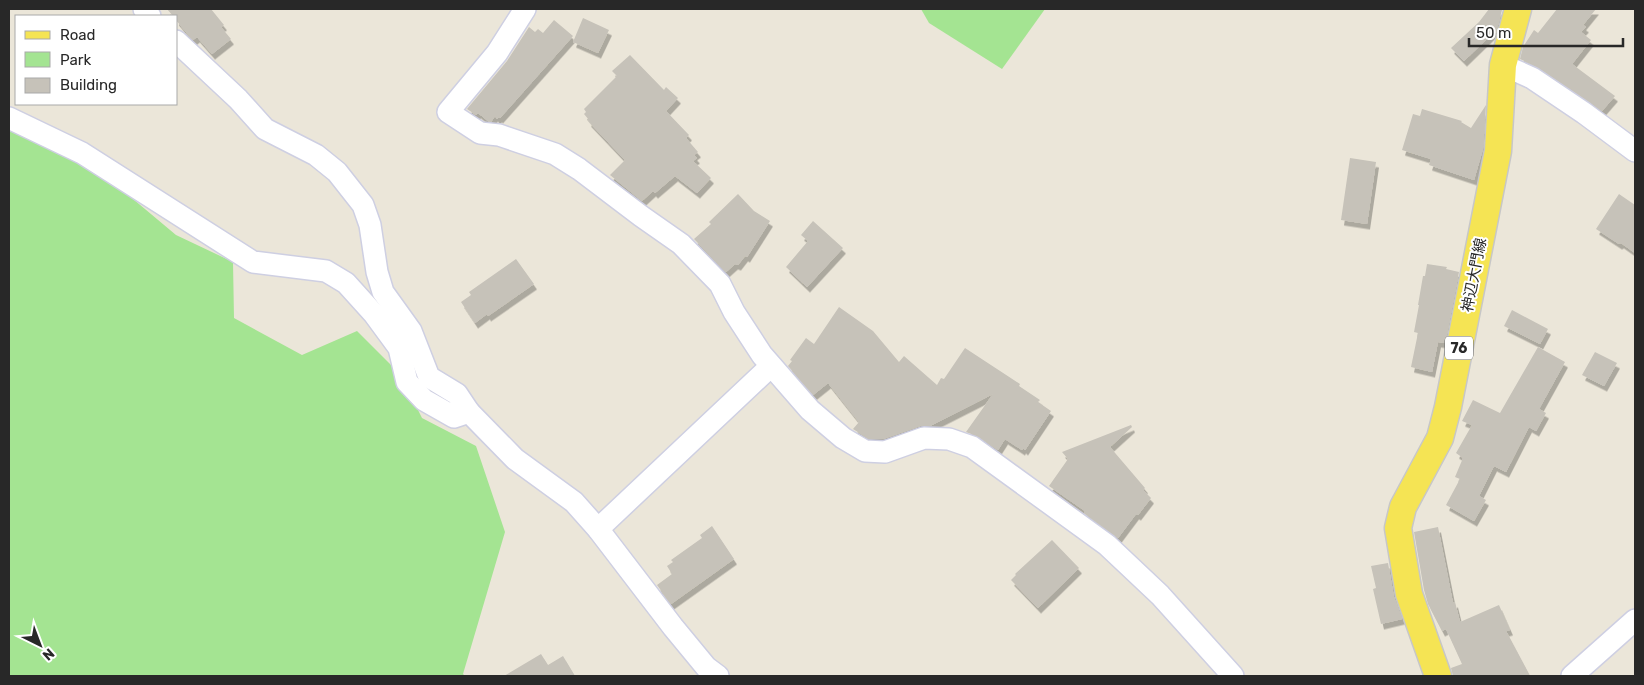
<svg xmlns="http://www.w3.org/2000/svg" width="1644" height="685" viewBox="0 0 1644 685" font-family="Rubik,'Noto Sans JP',sans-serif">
  <defs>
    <filter id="shadow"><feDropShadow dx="3" dy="5.5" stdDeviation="0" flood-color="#0004"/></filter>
  </defs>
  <rect width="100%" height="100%" fill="#ebe6d9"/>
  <g fill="#a4e492">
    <path d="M 921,9 L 1045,9 L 1002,69 L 929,23 Z"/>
    <path d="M 9,120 L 90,163 L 176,235 L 233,262 L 234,318 L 302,355 L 357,331 L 400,374 L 422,418 L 476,446 L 505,532 L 463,674 L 465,676 L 9,676 Z"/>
  </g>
  <g fill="#c6c2b9" filter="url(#shadow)">
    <path d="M 167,9 L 211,9 L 224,25 L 221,27 L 231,39 L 212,54 L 197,37 L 193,40 L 190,37 L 176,20 L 176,16 L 173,16 Z"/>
    <path d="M 1489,9 L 1502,10 L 1496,33 L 1494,32 L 1464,61 L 1451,48 L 1479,22 Z"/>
    <path d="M 1557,9 L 1596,9 L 1583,25 L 1586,27 L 1581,32 L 1591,40 L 1572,64 L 1615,96 L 1602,111 L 1539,68 L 1520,59 L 1523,47 L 1534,30 L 1538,33 Z"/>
    <path d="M 583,18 L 609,30 L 598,53 L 573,42 Z"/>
    <path d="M 554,20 L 573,36 L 500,118 L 499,117 L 497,119 L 495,116 L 491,122 L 488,121 L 478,113 L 476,115 L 467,109 L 507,61 L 529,27 L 535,32 L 538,29 L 543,33 Z"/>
    <path d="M 630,55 L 664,90 L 666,87 L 678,98 L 666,111 L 689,135 L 686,138 L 698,152 L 694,155 L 697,158 L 693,161 L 711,178 L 697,193 L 675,176 L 655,193 L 653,191 L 642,201 L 610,175 L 625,160 L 588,121 L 589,120 L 584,114 L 586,112 L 584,109 L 617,76 L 612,71 Z"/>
    <path d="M 1486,105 L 1483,149 L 1474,180 L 1429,165 L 1431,159 L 1402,150 L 1413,114 L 1420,116 L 1422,109 L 1462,121 L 1461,122 L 1471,128 Z"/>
    <path d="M 1350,158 L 1376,162 L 1367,224 L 1341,220 Z"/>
    <path d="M 738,194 L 754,211 L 770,221 L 747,257 L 745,256 L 738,265 L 735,264 L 726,272 L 694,239 L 711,224 L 709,222 Z"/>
    <path d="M 1619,194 L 1635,205 L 1635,253 L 1621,243 L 1619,244 L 1596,229 Z"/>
    <path d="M 813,221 L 843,248 L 807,287 L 786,267 L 808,241 L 801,235 Z"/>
    <path d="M 516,259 L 534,284 L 488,316 L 487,314 L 475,323 L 461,302 L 471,295 L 469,292 Z"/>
    <path d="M 1427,264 L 1447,267 L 1446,269 L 1459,272 L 1446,339 L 1445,339 L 1444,343 L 1438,342 L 1432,372 L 1411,367 L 1418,333 L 1414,332 L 1419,305 L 1418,305 L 1423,276 L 1425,276 Z"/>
    <path d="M 839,307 L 873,331 L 899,362 L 904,356 L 937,385 L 941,378 L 944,379 L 965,348 L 1020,384 L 1019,386 L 1040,400 L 1038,402 L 1051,411 L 1025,450 L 1023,448 L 1022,450 L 1005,439 L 998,450 L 979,437 L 966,432 L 993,394 L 930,426 L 920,426 L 883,439 L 869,439 L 853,429 L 859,422 L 828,383 L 813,395 L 788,366 L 792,361 L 790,360 L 806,338 L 814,344 Z"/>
    <path d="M 1512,310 L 1548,329 L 1540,344 L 1504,326 Z"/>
    <path d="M 1538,347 L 1565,362 L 1539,409 L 1546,413 L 1536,431 L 1529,427 L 1506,472 L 1494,466 L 1479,496 L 1486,500 L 1474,521 L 1446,505 L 1460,479 L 1455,477 L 1463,458 L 1456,453 L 1472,425 L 1462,421 L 1473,400 L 1500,413 Z"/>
    <path d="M 1595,352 L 1617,363 L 1604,386 L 1582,375 Z"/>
    <path d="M 1131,425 L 1132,427 L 1110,447 L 1145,488 L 1143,490 L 1151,498 L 1138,515 L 1136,514 L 1118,538 L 1084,513 L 1085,511 L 1049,486 L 1068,459 L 1062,452 Z"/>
    <path d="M 712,526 L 734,559 L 671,604 L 657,585 L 672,574 L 667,566 L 673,562 L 671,560 L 702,538 L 700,535 Z"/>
    <path d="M 1438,527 L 1453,603 L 1455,602 L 1460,622 L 1499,605 L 1510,630 L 1506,631 L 1530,676 L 1453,676 L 1451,668 L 1462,664 L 1446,629 L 1442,631 L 1428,604 L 1424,590 L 1414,532 Z"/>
    <path d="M 1052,540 L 1079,568 L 1038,608 L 1011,580 L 1016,575 L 1015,574 Z"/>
    <path d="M 1388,563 L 1394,597 L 1402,619 L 1381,624 L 1373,589 L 1376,588 L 1371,566 Z"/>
    <path d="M 541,654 L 548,665 L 563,656 L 575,676 L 504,676 Z"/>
  </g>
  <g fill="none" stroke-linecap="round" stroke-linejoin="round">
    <defs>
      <g id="minor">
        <path d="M 144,9 L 150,16"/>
        <path d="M 525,9 L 497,53 L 448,112 L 480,133 L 499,135 L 555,154 L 579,169 L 641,216 L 681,244 L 720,284 L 734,312 L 762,355 L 810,410 L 843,438 L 865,451 L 885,452 L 924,438 L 949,439 L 972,447 L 1107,545 L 1160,595 L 1233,676"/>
        <path d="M 176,41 L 238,99 L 265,129 L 316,155 L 337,172 L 363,205 L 370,225 L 377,272 L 383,292 L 411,331 L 429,377 L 457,394 L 469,412 L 515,459 L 574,502 L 598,529 L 673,627 L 706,667 L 718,676"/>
        <path d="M 1503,65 L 1532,78 L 1584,113 L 1635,151"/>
        <path d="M 9,118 L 82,153 L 253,262 L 326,271 L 346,283 L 374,314 L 399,348 L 407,382 L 424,400 L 454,417 L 469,412"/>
        <path d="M 598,529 L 771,366"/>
        <path d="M 1572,676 L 1635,620"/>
      </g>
      <path id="major" d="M 1438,676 L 1409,594 L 1398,528 L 1403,507 L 1440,438 L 1448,407 L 1498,151 L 1503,65 L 1518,9"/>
    </defs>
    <use href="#minor" stroke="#cecfe2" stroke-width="24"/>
    <use href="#major" stroke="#c7c7c7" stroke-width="29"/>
    <use href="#minor" stroke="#fff" stroke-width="21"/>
    <use href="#major" stroke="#f5e454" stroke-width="26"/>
  </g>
  <g text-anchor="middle" stroke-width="4" stroke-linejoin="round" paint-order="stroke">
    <rect fill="#fff" stroke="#686868" stroke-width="1" x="1445" y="336.5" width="28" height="23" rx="4"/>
    <g font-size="14" font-weight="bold" fill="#282828">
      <text x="1459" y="353">76</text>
    </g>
    <g font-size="15" fill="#282828" stroke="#fff">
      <text transform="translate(1474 275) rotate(-79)" y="5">神辺大門線</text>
    </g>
  </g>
  <rect width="1644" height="685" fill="none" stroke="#282828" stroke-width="20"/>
  <rect x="15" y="15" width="162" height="90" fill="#ffffff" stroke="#a9a9a9"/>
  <rect x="25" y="31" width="25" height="8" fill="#f5e454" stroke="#a9a9a9"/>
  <text x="60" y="40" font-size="15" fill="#282828">Road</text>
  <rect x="25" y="52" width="25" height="15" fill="#a4e492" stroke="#a9a9a9"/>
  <text x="60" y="65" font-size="15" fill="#282828">Park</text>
  <rect x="25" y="78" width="25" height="15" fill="#c6c2b9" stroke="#a9a9a9"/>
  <text x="60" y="90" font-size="15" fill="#282828">Building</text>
  <g transform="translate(40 645) rotate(138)" stroke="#ffffff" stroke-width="4" paint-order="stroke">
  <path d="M0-4L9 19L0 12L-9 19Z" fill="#282828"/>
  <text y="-8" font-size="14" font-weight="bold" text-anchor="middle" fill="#282828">N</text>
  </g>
  <path d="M1469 38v8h154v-8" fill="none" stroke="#282828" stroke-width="2.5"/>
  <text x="1476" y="38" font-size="15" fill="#282828" stroke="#ffffff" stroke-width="4" paint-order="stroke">50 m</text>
</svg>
